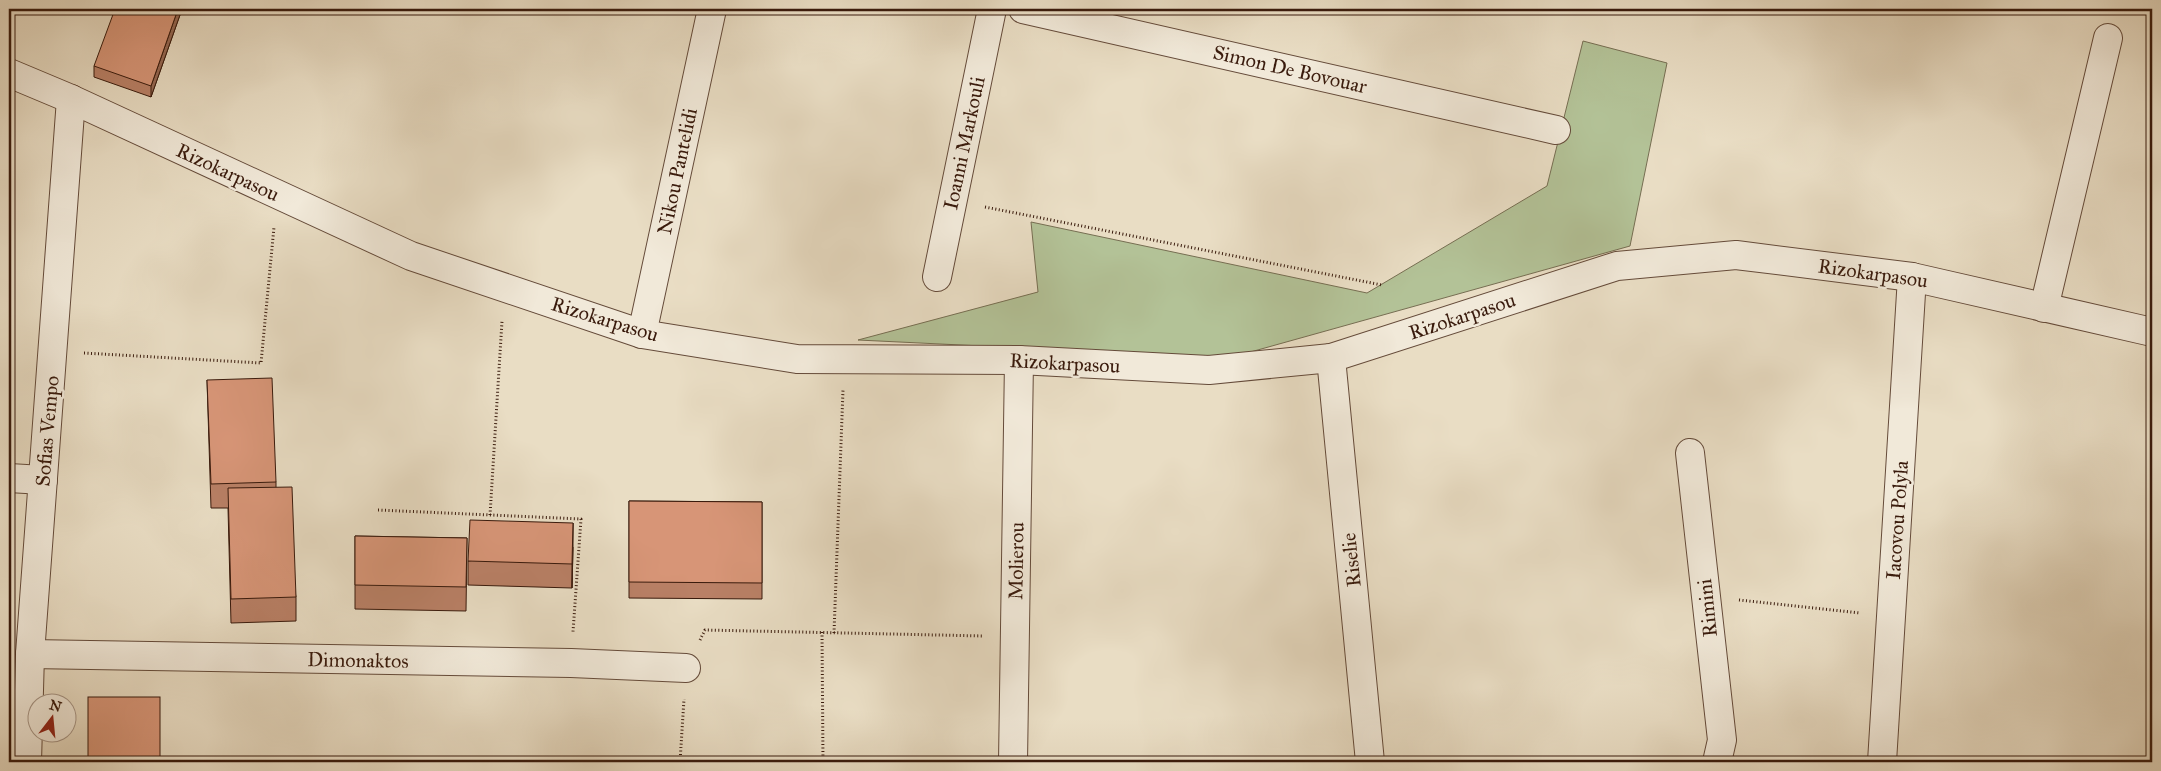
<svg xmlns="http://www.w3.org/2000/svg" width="2161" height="771" viewBox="0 0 2161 771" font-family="'IM FELL Great Primer',serif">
  <rect width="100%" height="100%" fill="#e9ddc4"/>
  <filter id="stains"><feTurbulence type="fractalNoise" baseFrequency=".004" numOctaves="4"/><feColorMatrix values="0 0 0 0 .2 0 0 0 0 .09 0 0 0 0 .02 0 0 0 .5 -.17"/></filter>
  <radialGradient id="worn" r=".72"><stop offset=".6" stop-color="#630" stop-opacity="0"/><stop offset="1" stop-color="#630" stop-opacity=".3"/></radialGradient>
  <path fill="#b3c297" stroke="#766e52" d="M 1583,41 L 1667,63 L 1630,246 L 1229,358 L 858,340 L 1038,292 L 1031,222 L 1367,293 L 1547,186 Z"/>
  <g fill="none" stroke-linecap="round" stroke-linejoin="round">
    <defs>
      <g id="minor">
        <path d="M 1023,9 L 1556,130"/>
        <path d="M 9,73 L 71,99 L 411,256 L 642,334 L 797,359 L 1019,360 L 1209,370 L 1331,358 L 1617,266 L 1736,255 L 1912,277 L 2152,332"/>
        <path d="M 937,277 L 992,9"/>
        <path d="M 2044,308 L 2108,38"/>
        <path d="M 642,334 L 712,9"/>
        <path d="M 1331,358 L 1370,762"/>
        <path d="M 1690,453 L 1722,740 L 1717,762"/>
        <path d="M 9,478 L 43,480"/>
        <path d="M 30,654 L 571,663 L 686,668"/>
        <path d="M 27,762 L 30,654 L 71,99"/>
        <path d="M 1013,762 L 1019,360"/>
        <path d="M 1882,762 L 1912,277"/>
      </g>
    </defs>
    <use href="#minor" stroke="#654b3a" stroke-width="30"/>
    <g stroke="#391a0c" stroke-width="3" stroke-dasharray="1 2.5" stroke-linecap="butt">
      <path d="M 985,207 L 1382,285"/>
      <path d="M 84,353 L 261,363 L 274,227"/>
      <path d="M 378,510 L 581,519 L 573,632"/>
      <path d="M 490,515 L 502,321"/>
      <path d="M 1739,600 L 1860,613"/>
      <path d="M 822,632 L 823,762"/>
      <path d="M 834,633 L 843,390"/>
      <path d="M 700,640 L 705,630 L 984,636"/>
      <path d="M 680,762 L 684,699"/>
    </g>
    <use href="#minor" stroke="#f1e9d9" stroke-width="28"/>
  </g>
  <g fill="#b98066" stroke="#391a0c">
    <path d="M 181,9 L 181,12 L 151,97 L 94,77 L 94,66 Z"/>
    <path d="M 207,380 L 276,482 L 276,487 L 296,597 L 296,621 L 231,623 L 228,508 L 211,508 Z"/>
    <path d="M 629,501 L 762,502 L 762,599 L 629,598 Z"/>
    <path d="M 355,536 L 467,538 L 466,611 L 355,609 Z"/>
    <path d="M 573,547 L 572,588 L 468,585 L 468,561 Z"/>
  </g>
  <g fill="#966853" stroke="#391a0c">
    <path d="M 178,9 L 181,9 L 181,12 L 151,97 L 151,86 Z"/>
    <path d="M 573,523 L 573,547 L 572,588 L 572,564 Z"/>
  </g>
  <g fill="#d79577" stroke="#391a0c">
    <path d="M 115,9 L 178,9 L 151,86 L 94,66 Z"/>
    <path d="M 272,378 L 276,482 L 211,484 L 207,380 Z"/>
    <path d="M 292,487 L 296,597 L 231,599 L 228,488 Z"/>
    <path d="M 629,501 L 762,502 L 762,583 L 629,582 Z"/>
    <path d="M 470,520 L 573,523 L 572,564 L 468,561 Z"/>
    <path d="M 355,536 L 467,538 L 466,587 L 355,585 Z"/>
    <rect x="88" y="697" width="72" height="65"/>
  </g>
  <g text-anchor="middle" stroke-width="5" stroke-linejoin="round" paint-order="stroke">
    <g font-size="20" fill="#391a0c" stroke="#f1e9d9">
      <text transform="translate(1290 69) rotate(13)" y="7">Simon De Bovouar</text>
      <text transform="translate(964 143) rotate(-78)" y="7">Ioanni Markouli</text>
      <text transform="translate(677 171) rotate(-78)" y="7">Nikou Pantelidi</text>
      <text transform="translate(228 172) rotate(25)" y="7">Rizokarpasou</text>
      <text transform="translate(1873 273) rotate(8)" y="7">Rizokarpasou</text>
      <text transform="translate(1462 316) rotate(-18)" y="7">Rizokarpasou</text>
      <text transform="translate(605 319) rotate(17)" y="7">Rizokarpasou</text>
      <text transform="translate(1065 363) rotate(3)" y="7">Rizokarpasou</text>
      <text transform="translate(47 431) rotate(-85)" y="7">Sofias Vempo</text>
      <text transform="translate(1897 520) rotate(-86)" y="7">Iacovou Polyla</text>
      <text transform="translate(1351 560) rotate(-96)" y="7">Riselie</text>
      <text transform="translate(1016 561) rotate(-89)" y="7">Molierou</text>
      <text transform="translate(1707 608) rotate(-96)" y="7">Rimini</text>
      <text transform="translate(358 660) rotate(1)" y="7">Dimonaktos</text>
    </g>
  </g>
  <rect width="2161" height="771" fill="none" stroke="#e9ddc4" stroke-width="30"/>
  <rect x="10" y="10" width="2141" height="751" fill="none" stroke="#391a0c" stroke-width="2.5"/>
  <rect x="15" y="15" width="2131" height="741" fill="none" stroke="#391a0c"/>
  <g transform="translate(52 718) rotate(16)"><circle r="24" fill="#f1e9d9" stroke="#a79687"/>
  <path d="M0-4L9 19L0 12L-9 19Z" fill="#8f2418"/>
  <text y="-8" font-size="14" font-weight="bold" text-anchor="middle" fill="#391a0c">N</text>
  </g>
  <rect width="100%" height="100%" filter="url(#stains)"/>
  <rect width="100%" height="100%" fill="url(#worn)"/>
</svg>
